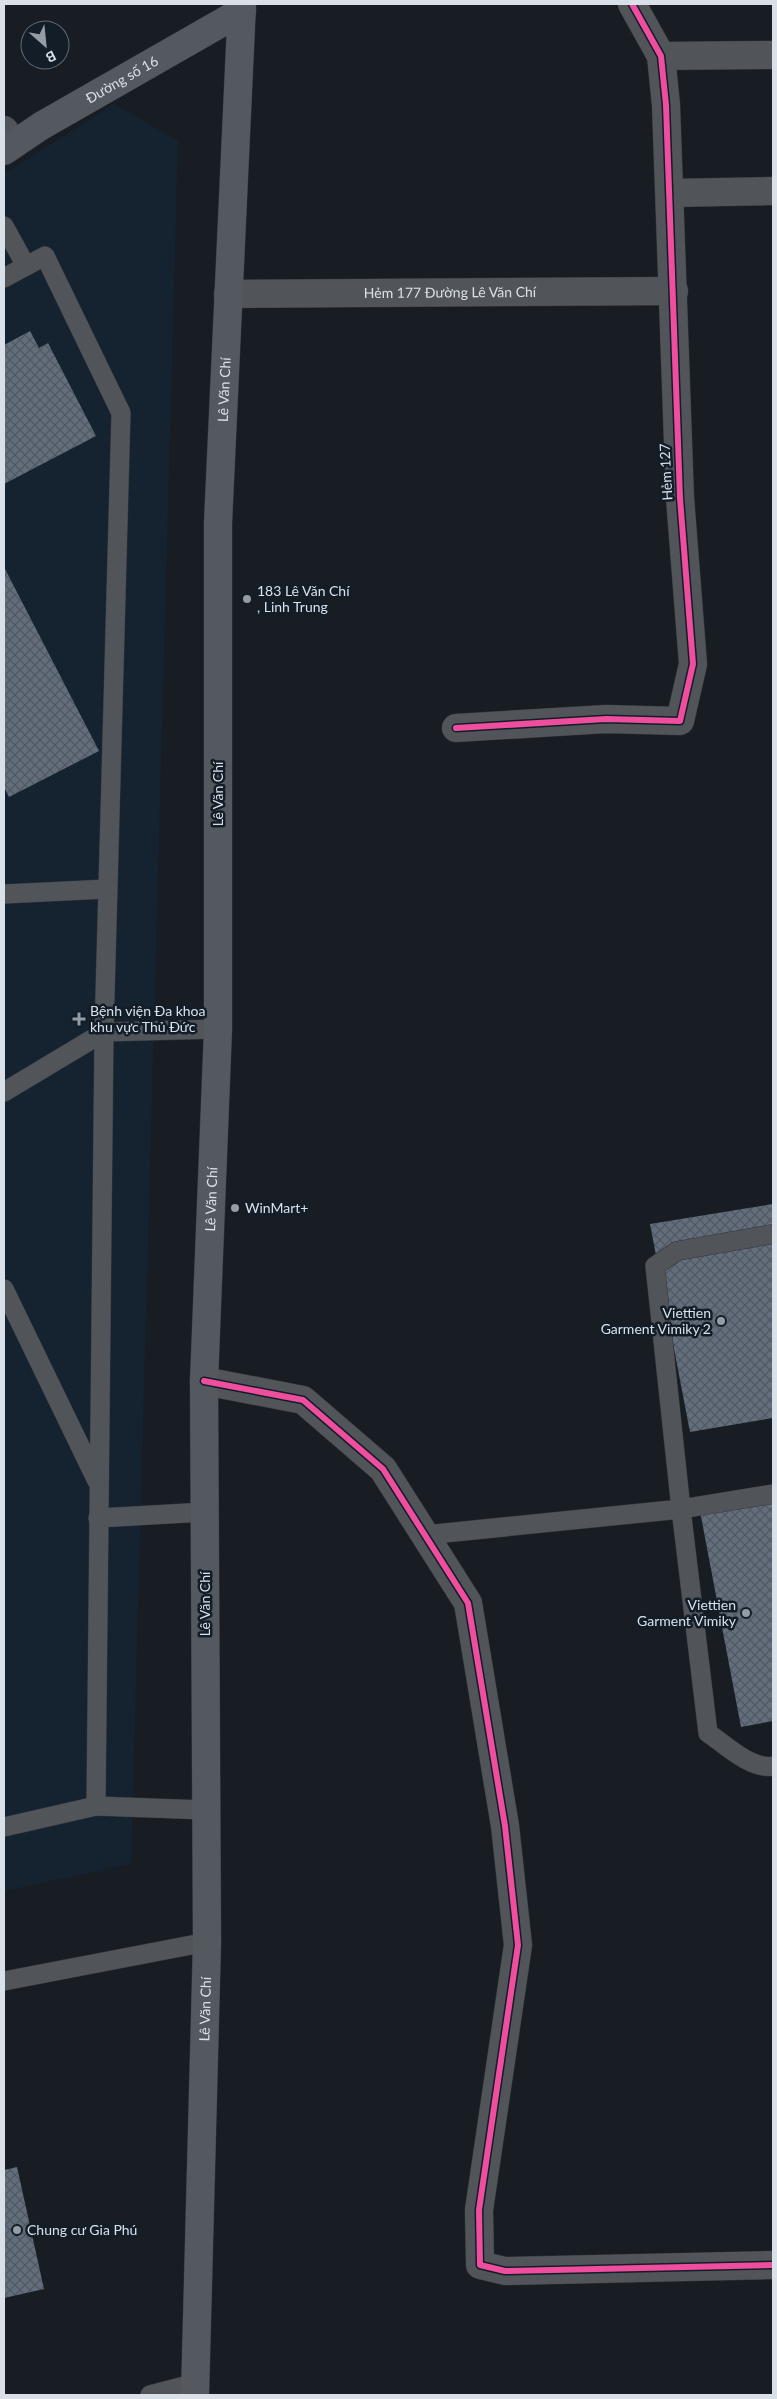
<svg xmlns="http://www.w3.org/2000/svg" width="777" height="2399" viewBox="0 0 777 2399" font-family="Lato,sans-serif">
  <defs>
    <pattern id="building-cross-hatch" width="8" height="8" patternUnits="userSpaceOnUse" patternTransform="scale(1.25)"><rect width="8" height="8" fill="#626e7c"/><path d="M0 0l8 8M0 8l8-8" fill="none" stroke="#525861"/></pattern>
  </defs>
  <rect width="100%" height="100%" fill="#181d23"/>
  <path fill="#152230" d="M 114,104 L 178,141 L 131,1864 L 4,1891 L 4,174 Z"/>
  <g fill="url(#building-cross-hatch)">
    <path d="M 30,331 L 39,348 L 48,343 L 96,436 L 4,484 L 4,345 Z"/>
    <path d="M 4,567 L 99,751 L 9,797 L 4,787 Z"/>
    <path d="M 773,1204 L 773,1418 L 690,1432 L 650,1224 Z"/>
    <path d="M 773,1496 L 773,1721 L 741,1727 L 699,1506 Z"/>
    <path d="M 17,2167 L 44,2289 L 4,2298 L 4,2170 Z"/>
  </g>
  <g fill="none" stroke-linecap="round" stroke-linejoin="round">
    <defs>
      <g id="lane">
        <path d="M 4,226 L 26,266"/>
        <path d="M 4,278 L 45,256 L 121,413 L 104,1032 L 96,1806"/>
        <path d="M 4,894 L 107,889"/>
        <path d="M 4,1092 L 104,1032 L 218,1029"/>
        <path d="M 4,1289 L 97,1481"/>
        <path d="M 773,1494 L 681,1509 L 708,1733 C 726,1745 751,1770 773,1766"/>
        <path d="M 98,1518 L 205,1512"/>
        <path d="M 425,1535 L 681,1509 L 655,1266 L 677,1251 L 773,1234"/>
        <path d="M 4,1827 L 96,1806 L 206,1810"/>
        <path d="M 4,1981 L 207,1942"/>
        <path d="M 150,2395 L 196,2383"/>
      </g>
      <g id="street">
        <path d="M 661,56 L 773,55"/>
        <path d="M 4,130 L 14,144"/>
        <path d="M 670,193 L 773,191"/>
        <path id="s1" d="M 228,294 L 674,291"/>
        <path d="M 456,728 L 606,719 L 680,721 L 693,664 L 680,498 L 666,105 L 661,56 L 632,4"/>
        <path d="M 204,1381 L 303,1400 L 383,1469 L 468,1603 L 505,1826 L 518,1945 L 479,2210 L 480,2265 L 505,2271 L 773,2265"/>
      </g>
      <g id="secondary">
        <path id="s2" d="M 4,151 L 41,126 L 242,11"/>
        <path id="s3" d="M 195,2395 L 207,1942 L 204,1381 L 218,1029 L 218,523 L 242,4"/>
      </g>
    </defs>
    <use href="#lane" stroke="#33363c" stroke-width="20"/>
    <use href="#street" stroke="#33363c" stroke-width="29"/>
    <use href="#secondary" stroke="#33363c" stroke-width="29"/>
    <use href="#lane" stroke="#51555a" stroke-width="19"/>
    <use href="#street" stroke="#51555a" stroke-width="28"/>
    <use href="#secondary" stroke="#545960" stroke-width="28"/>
    <defs>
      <g id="cycleway">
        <path d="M 456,728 L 606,719 L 680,721 L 693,664 L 680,498 L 666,105 L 661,56 L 632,4"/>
        <path d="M 204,1381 L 303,1400 L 383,1469 L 468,1603 L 505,1826 L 518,1945 L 479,2210 L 480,2265 L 505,2271 L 773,2265"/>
      </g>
    </defs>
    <use href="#cycleway" stroke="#131d28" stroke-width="9"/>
    <use href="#cycleway" stroke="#ef4d9e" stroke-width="6"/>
  </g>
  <g fill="#959ca3" stroke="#131d28" stroke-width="2">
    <circle cx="247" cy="599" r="5"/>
    <path d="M76.5 1011.5h5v5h5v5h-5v5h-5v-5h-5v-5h5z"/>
    <circle cx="235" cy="1208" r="5"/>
    <circle cx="721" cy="1321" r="5"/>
    <circle cx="746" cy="1613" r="5"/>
    <circle cx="17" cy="2230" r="5"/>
  </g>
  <g text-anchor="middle" stroke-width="5" stroke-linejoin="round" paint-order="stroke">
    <g font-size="14" fill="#d9e0e8" stroke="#131d28">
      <text dy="5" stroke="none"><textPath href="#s2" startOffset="138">Đường số 16</textPath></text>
      <text dy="5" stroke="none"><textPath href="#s1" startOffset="222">Hẻm 177 Đường Lê Văn Chí</textPath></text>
      <text dy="5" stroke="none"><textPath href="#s3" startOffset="2006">Lê Văn Chí</textPath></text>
      <text transform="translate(666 472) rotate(-93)" y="5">Hẻm 127</text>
      <text transform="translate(218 794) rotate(-90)" y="5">Lê Văn Chí</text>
      <text dy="5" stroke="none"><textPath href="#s3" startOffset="1196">Lê Văn Chí</textPath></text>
      <text transform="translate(205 1604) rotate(-90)" y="5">Lê Văn Chí</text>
      <text dy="5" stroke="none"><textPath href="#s3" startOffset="386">Lê Văn Chí</textPath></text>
    </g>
    <g font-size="14" fill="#d9e0e8" stroke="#131d28" text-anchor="start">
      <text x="257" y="596">183 Lê Văn Chí<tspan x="257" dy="16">, Linh Trung</tspan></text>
      <text x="90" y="1016">Bệnh viện Đa khoa<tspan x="90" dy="16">khu vực Thủ Đức</tspan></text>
      <text x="245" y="1213">WinMart+</text>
      <text x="711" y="1318" text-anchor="end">Viettien<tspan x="711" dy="16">Garment Vimiky 2</tspan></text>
      <text x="736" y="1610" text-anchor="end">Viettien<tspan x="736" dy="16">Garment Vimiky</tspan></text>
      <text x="27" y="2235">Chung cư Gia Phú</text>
    </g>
  </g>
  <rect width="777" height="2399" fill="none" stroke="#d9e0e8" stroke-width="10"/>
  <g transform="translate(45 45) rotate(153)"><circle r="24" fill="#131d28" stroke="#626b75"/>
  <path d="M0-4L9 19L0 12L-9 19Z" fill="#959ca3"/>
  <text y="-8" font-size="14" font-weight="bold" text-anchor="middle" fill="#d9e0e8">B</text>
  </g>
</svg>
